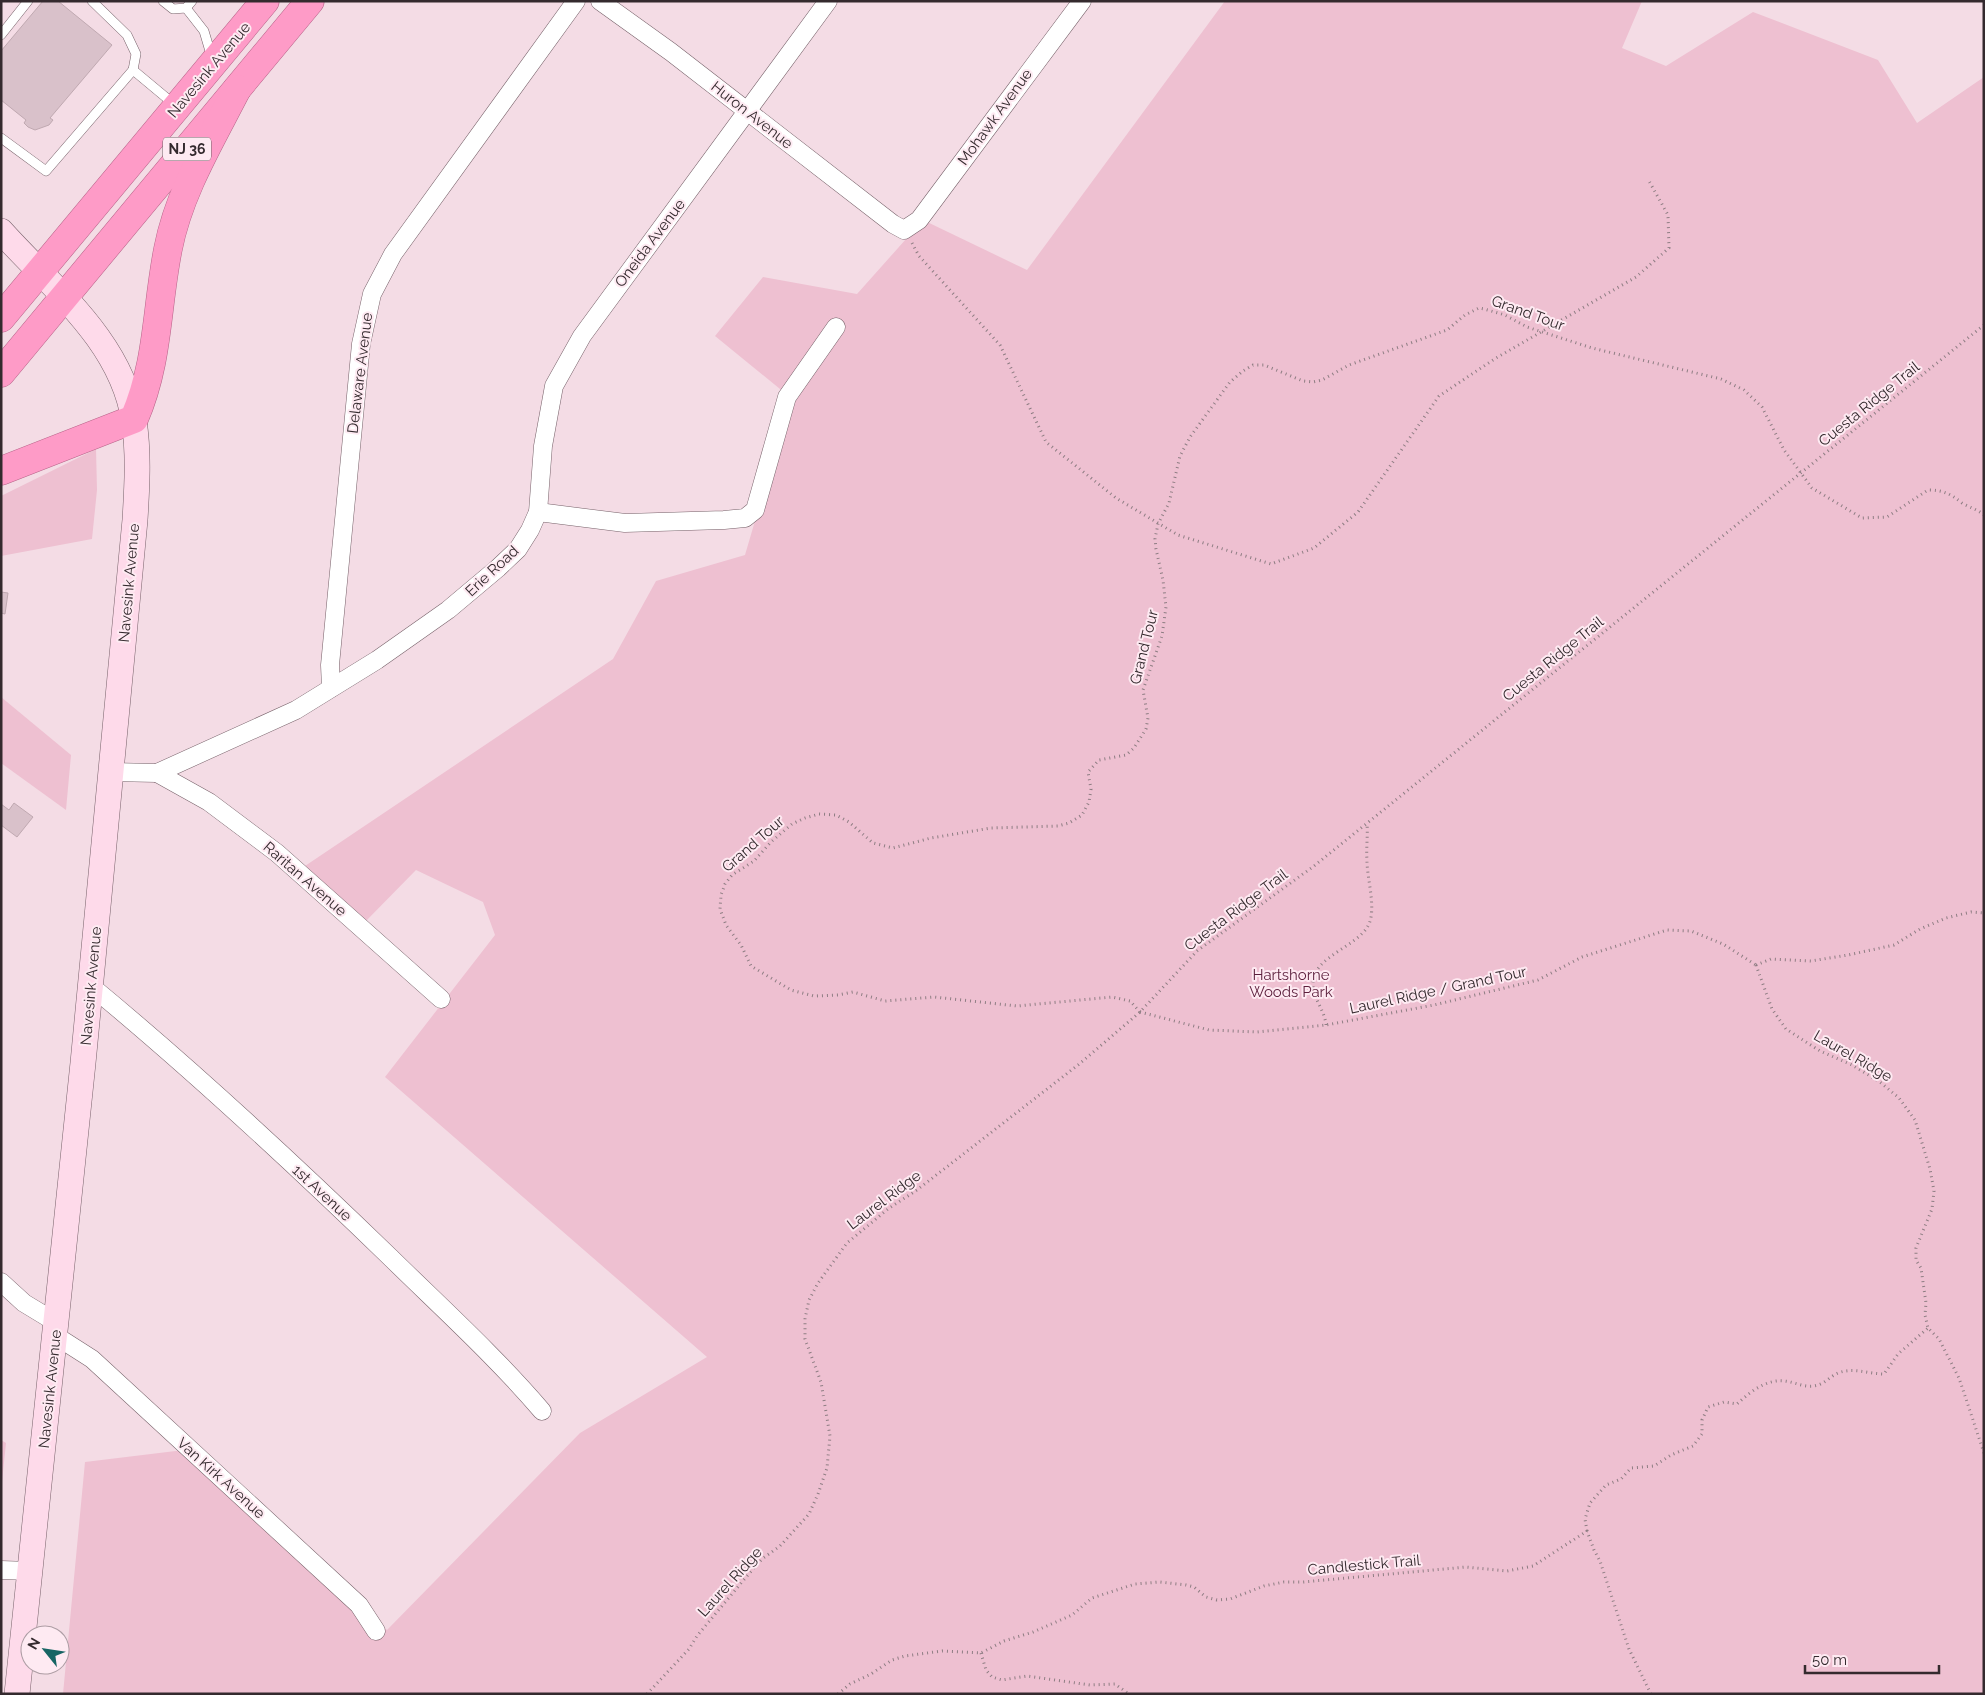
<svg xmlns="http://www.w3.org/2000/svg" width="1985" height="1695" viewBox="0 0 1985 1695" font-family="Raleway,sans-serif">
  <rect width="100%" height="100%" fill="#f4dce5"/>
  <g fill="#eec0d1">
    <path d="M 1225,1 L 1642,1 L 1622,48 L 1666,66 L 1753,12 L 1878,60 L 1917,123 L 1984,77 L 1984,1694 L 63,1694 L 85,1462 L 192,1449 L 387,1630 L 580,1433 L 707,1357 L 385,1077 L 495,935 L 483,902 L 416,870 L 365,922 L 302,868 L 613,659 L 656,581 L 745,555 L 791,398 L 715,336 L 763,277 L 857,294 L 923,220 L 1027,270 Z"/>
    <path d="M 96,449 L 97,490 L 92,539 L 1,556 L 1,496 Z"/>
    <path d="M 1,697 L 71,755 L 66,810 L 1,763 Z"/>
    <path d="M 1,1440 L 6,1443 L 1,1491 Z"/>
  </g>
  <g fill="#d9c1ca" stroke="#c0a9b1">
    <path d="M 43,1 L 58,1 L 112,45 L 50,118 L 53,120 L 49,125 L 35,130 L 28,127 L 24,123 L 26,120 L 1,100 L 1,51 Z"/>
    <path d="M 1,592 L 8,593 L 5,614 L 1,613 Z"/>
    <path d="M 14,803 L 33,817 L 17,837 L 1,825 L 1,804 L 9,810 Z"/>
  </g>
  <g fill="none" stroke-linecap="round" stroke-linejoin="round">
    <defs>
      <g id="service">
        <path d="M 163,1 L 173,9 L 186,8 L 192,1"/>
        <path d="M 186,8 L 204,31 L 212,58"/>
        <path d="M 1,35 L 28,1"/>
        <path d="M 133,70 L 175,105"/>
        <path d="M 1,138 L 46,171 L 133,70 L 136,54 L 127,35 L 92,1"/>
      </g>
      <g id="minor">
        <path d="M 600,1 L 671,52 L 893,224 L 904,230 L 919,220 L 1082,1"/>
        <path d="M 538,512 L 625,523 L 724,520 L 745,518 L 755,510 L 787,397 L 836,327"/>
        <path d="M 331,688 L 330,665 L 361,344 L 372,294 L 393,254 L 576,1"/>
        <path d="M 111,772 L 157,773 L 296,710 L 377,660 L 448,610 L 498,568 L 518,549 L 530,530 L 538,512 L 543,446 L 554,386 L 582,336 L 828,1"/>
        <path d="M 157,773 L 209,802 L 277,853 L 441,999"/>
        <path d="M 91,986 C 194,1071 295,1165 391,1258 C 442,1308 495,1356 542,1411"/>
        <path d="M 1,1282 L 24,1303 L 57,1323"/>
        <path d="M 56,1336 L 92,1359 L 359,1605 L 376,1631"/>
        <path d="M 1,1570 L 30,1571"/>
      </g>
      <path id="secondary" d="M 1,231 C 52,288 122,341 134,421 C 139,453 137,487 135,520 L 83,1063 L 17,1694"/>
      <g id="trunk">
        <path d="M 1,318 L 265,1"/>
        <path d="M 1,373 L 310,1"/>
        <path d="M 1,471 L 134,419 C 159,361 156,309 168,249 C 179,192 211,140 237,89"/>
      </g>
    </defs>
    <use href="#service" stroke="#77626a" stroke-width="10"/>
    <use href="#minor" stroke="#77626a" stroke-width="19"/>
    <use href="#secondary" stroke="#77626a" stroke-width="26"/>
    <use href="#trunk" stroke="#b76388" stroke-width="29"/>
    <g stroke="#8e7d83" stroke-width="3" stroke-dasharray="1 4" stroke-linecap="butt">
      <path d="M 912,243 L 919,256 L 1000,345 L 1046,442 L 1116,498 L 1178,535 L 1271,564 L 1314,548 L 1358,512 L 1439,396 L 1496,358 L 1636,277 L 1669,248 L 1668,215 L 1649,181"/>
      <path d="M 1756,965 L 1772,1009 L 1786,1029 L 1820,1051 L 1852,1065 L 1880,1082 L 1899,1098 L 1915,1120 L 1930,1169 L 1934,1191 L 1932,1209 L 1916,1248 L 1916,1260 L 1921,1268 L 1926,1303 L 1925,1315 L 1928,1328 L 1939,1339 L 1959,1378 L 1984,1453"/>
      <path d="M 1756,965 L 1771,959 L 1811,961 L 1848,955 L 1894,945 L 1920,929 L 1946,918 L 1971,912 L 1984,913"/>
      <path d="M 1140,1012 L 1130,1001 L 1112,997 L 1017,1006 L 934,997 L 885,1001 L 853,992 L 838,995 L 814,996 L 791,990 L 751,966 L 741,945 L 726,925 L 720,909 L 721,895 L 725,884 L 732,875 L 754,861 L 771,842 L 792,824 L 805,818 L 819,814 L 836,815 L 849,822 L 873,843 L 893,848 L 931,838 L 991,828 L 1058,826 L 1069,823 L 1082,815 L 1089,802 L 1091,789 L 1088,772 L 1099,760 L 1126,755 L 1134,748 L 1146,729 L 1148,718 L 1143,690 L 1162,636 L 1166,607 L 1163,580 L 1156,549 L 1155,539 L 1158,524 L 1169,503 L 1180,456 L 1190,437 L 1230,382 L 1243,371 L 1253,365 L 1264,365 L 1303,381 L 1313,382 L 1322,380 L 1349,365 L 1447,330 L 1465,315 L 1479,308 L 1484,309 L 1505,315 L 1527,327 L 1592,348 L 1721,379 L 1744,390 L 1762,407 L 1784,450 L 1812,488 L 1862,518 L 1887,517 L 1928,490 C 1943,490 1951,494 1962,503 C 1970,508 1977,509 1984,515"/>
      <path d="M 1140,1012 L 1209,1030 L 1257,1032 L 1326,1025 L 1434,1005 L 1538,980 L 1582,957 L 1667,930 L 1691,931 L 1723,944 L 1756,965"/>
      <path d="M 1326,1025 C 1325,1010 1312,998 1313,982 C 1314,957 1356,947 1368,926 C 1377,910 1367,879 1367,861 C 1366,848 1368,836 1367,823"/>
      <path d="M 1587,1531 L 1585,1519 L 1590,1503 L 1606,1485 L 1621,1479 L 1631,1468 L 1654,1466 L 1671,1455 L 1693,1446 L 1702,1434 L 1702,1420 L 1708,1407 L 1724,1402 L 1737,1404 C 1750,1392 1766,1379 1784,1381 C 1796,1382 1806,1389 1818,1385 C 1825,1383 1831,1376 1838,1373 C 1854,1367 1868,1374 1884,1374 L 1898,1354 L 1928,1328"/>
      <path d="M 981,1653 L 986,1670 L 992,1677 L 1002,1680 L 1027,1676 L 1090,1685 L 1115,1684 L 1129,1694"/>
      <path d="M 647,1694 L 689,1649 L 697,1636 L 747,1576 L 762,1559 L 780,1546 L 809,1514 L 818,1494 L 827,1468 L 830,1436 L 821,1382 L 805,1339 L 805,1319 L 809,1300 L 818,1283 L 847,1243 L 888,1209 L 917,1190 L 1078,1065 L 1140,1012 L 1197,951 L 1314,866 L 1984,325"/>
      <path d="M 838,1694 L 850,1684 L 871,1674 L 892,1660 L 905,1656 L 942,1651 L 981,1653 L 1004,1641 L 1033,1632 L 1072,1615 L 1092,1598 L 1135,1584 L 1160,1582 L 1186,1585 L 1194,1587 L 1206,1597 L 1217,1600 L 1230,1599 L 1264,1586 L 1284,1582 L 1303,1582 L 1466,1567 L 1507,1571 L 1533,1566 L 1587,1531 L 1594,1550 L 1600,1561 L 1629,1649 L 1651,1694"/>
    </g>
    <use href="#service" stroke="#fff" stroke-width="9"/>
    <use href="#minor" stroke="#fff" stroke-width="18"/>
    <use href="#secondary" stroke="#fedaea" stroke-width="25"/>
    <use href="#trunk" stroke="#fe9bc7" stroke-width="28"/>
  </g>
  <g text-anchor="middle" stroke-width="4" stroke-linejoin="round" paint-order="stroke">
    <rect fill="#feeaf2" stroke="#716469" stroke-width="1" x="163" y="137.5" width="48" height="23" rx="4"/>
    <g font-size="14" font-weight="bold" fill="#342a2e">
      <text x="187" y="154">NJ 36</text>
    </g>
    <g font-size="15" fill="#342a2e" stroke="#feeaf2">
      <text transform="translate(209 70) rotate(-50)" y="5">Navesink Avenue</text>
      <text transform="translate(752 115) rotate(38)" y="5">Huron Avenue</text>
      <text transform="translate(995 117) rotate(-54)" y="5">Mohawk Avenue</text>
      <text transform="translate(650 243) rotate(-53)" y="5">Oneida Avenue</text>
      <text transform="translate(1528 313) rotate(20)" y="5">Grand Tour</text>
      <text transform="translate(360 373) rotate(-83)" y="5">Delaware Avenue</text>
      <text transform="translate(1869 404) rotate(-39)" y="5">Cuesta Ridge Trail</text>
      <text transform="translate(492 571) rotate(-43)" y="5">Erie Road</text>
      <text transform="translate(129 583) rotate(-85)" y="5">Navesink Avenue</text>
      <text transform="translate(1144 647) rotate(-76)" y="5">Grand Tour</text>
      <text transform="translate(1553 659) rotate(-39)" y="5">Cuesta Ridge Trail</text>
      <text transform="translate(753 844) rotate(-41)" y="5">Grand Tour</text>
      <text transform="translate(305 879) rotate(41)" y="5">Raritan Avenue</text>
      <text transform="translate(1236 910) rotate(-37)" y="5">Cuesta Ridge Trail</text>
      <text transform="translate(91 986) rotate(-85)" y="5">Navesink Avenue</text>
      <text transform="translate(1438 990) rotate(-12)" y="5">Laurel Ridge / Grand Tour</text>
      <text transform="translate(1853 1056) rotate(30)" y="5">Laurel Ridge</text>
      <text transform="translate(322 1193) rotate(43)" y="5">1st Avenue</text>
      <text transform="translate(884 1200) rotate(-37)" y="5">Laurel Ridge</text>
      <text transform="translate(50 1389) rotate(-84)" y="5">Navesink Avenue</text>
      <text transform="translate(221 1478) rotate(42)" y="5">Van Kirk Avenue</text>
      <text transform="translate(1364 1565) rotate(-5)" y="5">Candlestick Trail</text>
      <text transform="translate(730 1582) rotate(-48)" y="5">Laurel Ridge</text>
    </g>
    <g font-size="15" fill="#5c1f3c" stroke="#feeaf2">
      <text x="1291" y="980">Hartshorne<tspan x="1291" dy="17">Woods Park</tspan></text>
    </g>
  </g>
  <rect width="1985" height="1695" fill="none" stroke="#342a2e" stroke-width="5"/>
  <g transform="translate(45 1650) rotate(300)"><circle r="24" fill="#feeaf2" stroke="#ad9da4"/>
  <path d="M0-4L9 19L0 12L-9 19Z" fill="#176564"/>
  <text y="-8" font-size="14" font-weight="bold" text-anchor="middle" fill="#342a2e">N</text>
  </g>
  <path d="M1805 1665v8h134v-8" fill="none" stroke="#342a2e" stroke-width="2.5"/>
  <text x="1812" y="1665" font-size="15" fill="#342a2e" stroke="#feeaf2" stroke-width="4" paint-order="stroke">50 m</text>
</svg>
